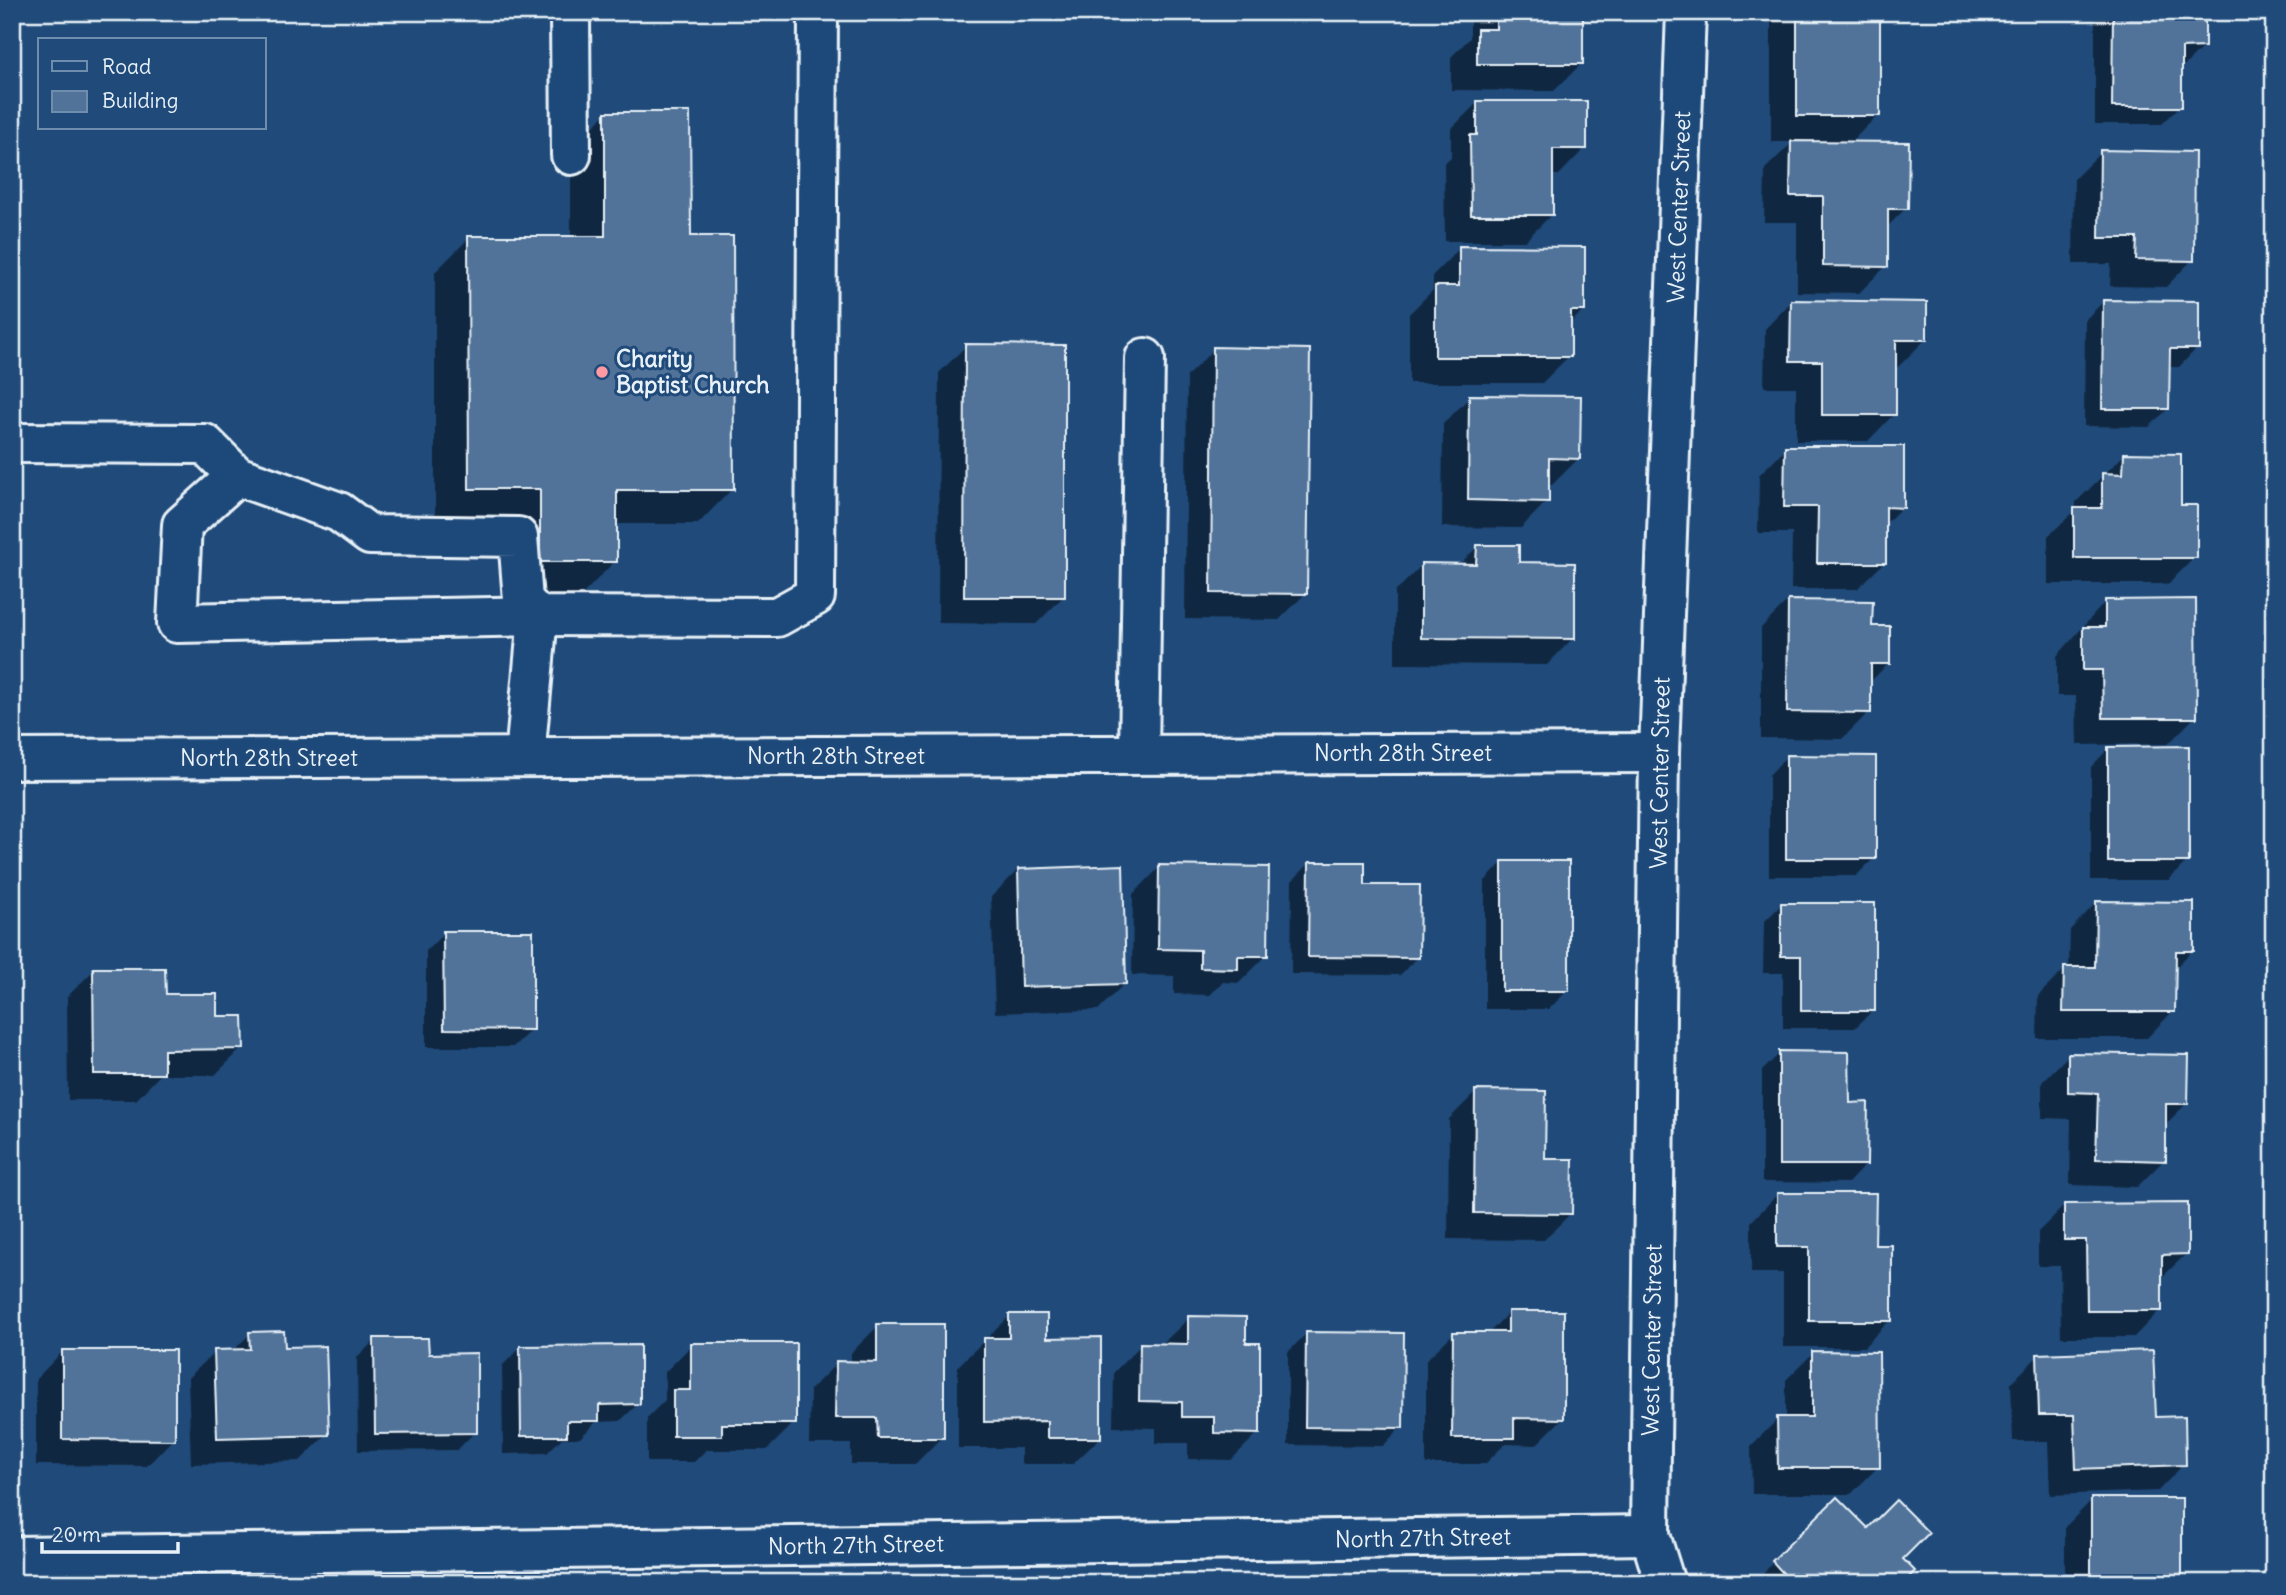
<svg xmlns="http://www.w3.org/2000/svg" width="2286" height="1595" viewBox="0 0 2286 1595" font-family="Delius,sans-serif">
  <rect width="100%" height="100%" fill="#1f4a7a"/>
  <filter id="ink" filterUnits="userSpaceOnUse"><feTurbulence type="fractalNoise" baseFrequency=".0143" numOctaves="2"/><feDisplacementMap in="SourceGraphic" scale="14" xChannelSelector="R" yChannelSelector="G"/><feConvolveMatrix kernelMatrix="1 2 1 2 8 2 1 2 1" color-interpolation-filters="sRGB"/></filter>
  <g filter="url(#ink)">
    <g fill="#0007">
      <path d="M 1470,12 L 1581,12 L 1581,64 L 1554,91 L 1451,90 L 1451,57 L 1470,38 Z"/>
      <path d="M 1781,12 L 1879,12 L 1878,115 L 1850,143 L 1906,208 L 1886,228 L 1886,266 L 1859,293 L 1797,292 L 1797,222 L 1764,222 L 1765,169 L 1793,142 L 1771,142 L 1771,22 Z"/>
      <path d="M 2103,12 L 2203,12 L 2203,47 L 2185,65 L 2180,65 L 2180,106 L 2162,124 L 2095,124 L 2095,20 Z"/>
      <path d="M 1477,103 L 1585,148 L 1559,175 L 1551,175 L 1552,214 L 1525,241 L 1445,241 L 1444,163 L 1451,157 L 1451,129 Z"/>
      <path d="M 606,114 L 689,238 L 732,489 L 698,524 L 615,524 L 615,561 L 581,596 L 506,596 L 506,523 L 435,523 L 435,272 L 469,238 L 571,238 L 571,149 Z"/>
      <path d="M 2101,152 L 2192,260 L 2166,287 L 2110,286 L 2111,264 L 2073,264 L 2074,179 Z"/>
      <path d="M 1460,248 L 1583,311 L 1569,324 L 1569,356 L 1542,383 L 1409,383 L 1409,314 L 1433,290 L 1433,275 Z"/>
      <path d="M 1791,302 L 1925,340 L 1898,367 L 1895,367 L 1894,414 L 1868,441 L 1796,441 L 1796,387 L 1764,387 L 1765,329 Z"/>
      <path d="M 2103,302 L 2197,348 L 2179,367 L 2168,367 L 2168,409 L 2149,427 L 2084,426 L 2085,320 Z"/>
      <path d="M 966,346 L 1063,597 L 1036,624 L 938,623 L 939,373 Z"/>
      <path d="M 1214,349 L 1306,593 L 1279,620 L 1185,619 L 1187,376 Z"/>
      <path d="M 1470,397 L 1579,458 L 1552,485 L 1547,485 L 1547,501 L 1521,528 L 1442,527 L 1443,424 Z"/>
      <path d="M 1786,448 L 1902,507 L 1884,525 L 1884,563 L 1857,589 L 1791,589 L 1792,533 L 1758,533 L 1759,475 Z"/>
      <path d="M 2124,455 L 2179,507 L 2195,557 L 2168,584 L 2048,584 L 2048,536 L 2076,510 L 2076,502 Z"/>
      <path d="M 1478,546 L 1573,638 L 1547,665 L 1395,664 L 1395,592 L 1422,565 L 1459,565 Z"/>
      <path d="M 1788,601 L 1871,627 L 1888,664 L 1869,683 L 1869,712 L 1842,739 L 1761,738 L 1761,628 Z"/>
      <path d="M 2106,601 L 2195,717 L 2168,744 L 2077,745 L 2076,696 L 2057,696 L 2057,656 Z"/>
      <path d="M 2109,748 L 2187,861 L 2169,880 L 2091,880 L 2091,767 Z"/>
      <path d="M 1787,756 L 1874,858 L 1856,876 L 1769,876 L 1769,775 Z"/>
      <path d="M 1503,862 L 1567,991 L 1549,1009 L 1485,1009 L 1485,881 Z"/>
      <path d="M 1310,863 L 1363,886 L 1418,957 L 1400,975 L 1291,974 L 1292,881 Z"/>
      <path d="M 1160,867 L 1266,956 L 1239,983 L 1223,982 L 1210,995 L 1174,994 L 1174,976 L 1132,975 L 1133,894 Z"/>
      <path d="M 1018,870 L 1124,984 L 1098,1010 L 995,1013 L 991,897 Z"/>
      <path d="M 2096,903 L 2192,951 L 2174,969 L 2173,1011 L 2147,1038 L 2037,1038 L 2038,996 L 2065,969 L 2069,969 L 2070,930 Z"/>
      <path d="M 1782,904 L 1873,1010 L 1855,1028 L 1783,1028 L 1783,973 L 1763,973 L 1764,922 Z"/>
      <path d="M 444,933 L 532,1029 L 513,1047 L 426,1047 L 426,951 Z"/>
      <path d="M 94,970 L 216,1018 L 242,1048 L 215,1075 L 160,1075 L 136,1100 L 68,1100 L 67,997 Z"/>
      <path d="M 1780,1053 L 1848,1104 L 1866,1164 L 1848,1183 L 1762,1182 L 1762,1071 Z"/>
      <path d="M 2069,1055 L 2187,1103 L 2164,1126 L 2164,1160 L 2137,1187 L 2070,1185 L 2071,1119 L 2042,1118 L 2042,1082 Z"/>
      <path d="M 1476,1092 L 1544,1161 L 1571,1213 L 1544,1240 L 1448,1239 L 1449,1119 Z"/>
      <path d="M 1777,1195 L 1873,1247 L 1890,1320 L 1864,1347 L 1783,1347 L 1783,1273 L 1751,1273 L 1751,1222 Z"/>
      <path d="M 2065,1205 L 2186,1254 L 2160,1279 L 2160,1310 L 2134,1337 L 2061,1337 L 2060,1266 L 2038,1266 L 2038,1232 Z"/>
      <path d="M 1509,1312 L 1563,1418 L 1536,1445 L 1505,1444 L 1485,1464 L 1426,1464 L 1426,1360 L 1453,1334 L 1488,1334 Z"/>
      <path d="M 1010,1316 L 1045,1339 L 1100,1438 L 1073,1464 L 1021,1464 L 1021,1448 L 958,1448 L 958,1366 Z"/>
      <path d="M 1189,1318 L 1244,1345 L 1258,1433 L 1231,1460 L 1188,1459 L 1188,1443 L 1156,1443 L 1156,1428 L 1113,1427 L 1114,1372 L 1141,1345 L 1161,1345 Z"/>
      <path d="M 878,1326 L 942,1437 L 915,1464 L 851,1464 L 851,1444 L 809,1444 L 810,1390 L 837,1363 L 851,1363 L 851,1353 Z"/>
      <path d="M 250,1334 L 283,1349 L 327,1434 L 300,1461 L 191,1464 L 188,1378 L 215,1352 L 233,1351 Z"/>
      <path d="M 1306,1334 L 1401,1427 L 1383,1446 L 1288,1445 L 1288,1352 Z"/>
      <path d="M 375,1340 L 427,1356 L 475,1432 L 457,1450 L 358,1451 L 357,1358 Z"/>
      <path d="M 692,1345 L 794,1423 L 767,1450 L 706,1450 L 694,1462 L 647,1462 L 647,1418 L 665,1400 L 665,1372 Z"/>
      <path d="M 521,1347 L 639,1403 L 620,1421 L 596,1422 L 580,1438 L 562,1438 L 547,1453 L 503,1454 L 502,1366 Z"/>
      <path d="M 62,1352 L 173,1439 L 147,1466 L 36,1465 L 36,1379 Z"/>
      <path d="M 1813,1353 L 1878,1467 L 1851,1494 L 1752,1494 L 1751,1446 L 1778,1419 L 1786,1419 L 1786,1380 Z"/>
      <path d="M 2038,1356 L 2184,1464 L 2158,1491 L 2050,1495 L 2048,1441 L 2013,1441 L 2011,1383 Z"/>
      <path d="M 1837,1499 L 1901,1583 L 1753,1583 Z"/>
      <path d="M 2092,1500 L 2180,1583 L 2065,1583 L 2065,1527 Z"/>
    </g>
    <g fill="#517399" stroke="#e8f1f8" stroke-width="2">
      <path d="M 1496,12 L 1583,12 L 1583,64 L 1477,64 L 1477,29 L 1496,29 Z"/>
      <rect x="1797" y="12" width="83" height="104"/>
      <path d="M 2113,12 L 2205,12 L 2205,47 L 2182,48 L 2182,107 L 2112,107 Z"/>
      <path d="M 1477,101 L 1587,101 L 1587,149 L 1553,149 L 1553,215 L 1471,215 L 1470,135 L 1477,135 Z"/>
      <path d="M 605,112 L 690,112 L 691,236 L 733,236 L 734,490 L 617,490 L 617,562 L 540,562 L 540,489 L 469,489 L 468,236 L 605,236 Z"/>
      <path d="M 1791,141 L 1909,142 L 1908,209 L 1888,209 L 1888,267 L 1823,266 L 1823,196 L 1790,196 Z"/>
      <path d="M 2100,150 L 2195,152 L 2194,261 L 2136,260 L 2137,238 L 2099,238 Z"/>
      <path d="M 1459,246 L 1585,247 L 1585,311 L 1571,311 L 1571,357 L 1435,357 L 1435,286 L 1459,286 Z"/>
      <path d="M 1791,300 L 1927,302 L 1927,340 L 1896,340 L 1896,415 L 1822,415 L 1822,361 L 1790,361 Z"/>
      <path d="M 2103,300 L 2199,301 L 2199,349 L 2170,349 L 2169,409 L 2102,409 Z"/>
      <path d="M 965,344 L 1065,345 L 1065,597 L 964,597 Z"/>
      <path d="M 1213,347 L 1310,349 L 1307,594 L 1211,593 Z"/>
      <path d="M 1469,395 L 1581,396 L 1580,459 L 1549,458 L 1549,502 L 1468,500 Z"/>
      <path d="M 1785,446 L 1904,446 L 1904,508 L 1886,507 L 1886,563 L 1817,563 L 1818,507 L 1784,507 Z"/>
      <path d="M 2124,453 L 2181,454 L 2181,505 L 2197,505 L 2197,558 L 2074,558 L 2074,508 L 2102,508 L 2102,473 L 2123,474 Z"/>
      <path d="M 1477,545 L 1519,545 L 1519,562 L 1575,563 L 1575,639 L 1421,638 L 1421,563 L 1476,564 Z"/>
      <path d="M 2196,599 L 2197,718 L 2103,718 L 2102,670 L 2083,670 L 2083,627 L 2105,627 L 2105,600 Z"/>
      <path d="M 1788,600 L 1873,601 L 1872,626 L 1890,626 L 1890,664 L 1871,664 L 1871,713 L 1787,712 Z"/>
      <path d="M 2189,746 L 2189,862 L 2108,862 L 2108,747 Z"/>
      <path d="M 1786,755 L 1876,756 L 1876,859 L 1786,859 Z"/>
      <rect x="1502" y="861" width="67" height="130"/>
      <path d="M 1309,862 L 1365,862 L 1365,885 L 1420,885 L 1419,958 L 1308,957 Z"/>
      <path d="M 1123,865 L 1126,984 L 1021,987 L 1018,869 Z"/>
      <path d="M 1159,865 L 1269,867 L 1268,956 L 1238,956 L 1238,969 L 1200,968 L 1200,950 L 1158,949 Z"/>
      <path d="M 2096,901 L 2194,902 L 2194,951 L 2176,951 L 2175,1012 L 2063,1012 L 2064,967 L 2095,967 Z"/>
      <path d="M 1781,903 L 1875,903 L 1875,1011 L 1801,1011 L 1801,956 L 1781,956 Z"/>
      <path d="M 443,931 L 533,931 L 533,1030 L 444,1029 Z"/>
      <path d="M 93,968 L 165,968 L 166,994 L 217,994 L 217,1016 L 243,1016 L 244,1049 L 164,1050 L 164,1074 L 94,1074 Z"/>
      <path d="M 1779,1051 L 1849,1052 L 1850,1103 L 1868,1102 L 1867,1165 L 1779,1165 Z"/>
      <path d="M 2068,1053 L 2189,1055 L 2188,1104 L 2166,1104 L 2166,1161 L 2096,1159 L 2098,1093 L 2068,1092 Z"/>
      <path d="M 1475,1090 L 1546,1091 L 1545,1159 L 1573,1159 L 1572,1214 L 1474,1213 Z"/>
      <path d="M 1777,1193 L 1876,1193 L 1875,1245 L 1892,1245 L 1892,1321 L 1809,1321 L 1809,1247 L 1777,1247 Z"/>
      <path d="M 2188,1203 L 2188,1254 L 2162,1255 L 2162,1311 L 2087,1311 L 2086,1240 L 2064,1240 L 2064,1204 Z"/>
      <path d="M 1508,1311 L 1564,1311 L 1564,1419 L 1514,1418 L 1514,1438 L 1452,1438 L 1453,1332 L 1508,1332 Z"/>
      <path d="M 1009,1314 L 1047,1314 L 1047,1338 L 1101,1337 L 1101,1438 L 1047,1438 L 1047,1421 L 984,1422 L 984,1338 L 1009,1338 Z"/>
      <path d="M 1188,1316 L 1246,1317 L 1246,1343 L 1260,1343 L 1260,1434 L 1214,1433 L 1214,1417 L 1182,1417 L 1182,1402 L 1139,1401 L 1140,1343 L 1188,1344 Z"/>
      <path d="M 877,1324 L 944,1324 L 944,1438 L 878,1438 L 877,1418 L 835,1418 L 836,1361 L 877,1362 Z"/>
      <path d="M 284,1331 L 285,1347 L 326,1346 L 329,1435 L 217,1438 L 214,1350 L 250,1349 L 249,1332 Z"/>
      <path d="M 1306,1332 L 1404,1333 L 1403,1428 L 1305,1427 Z"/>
      <path d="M 374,1338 L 428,1338 L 429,1354 L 477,1353 L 477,1433 L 375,1434 Z"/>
      <path d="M 691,1343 L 796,1343 L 796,1424 L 722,1424 L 722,1436 L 673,1436 L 673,1390 L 691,1390 Z"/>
      <path d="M 640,1345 L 640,1404 L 599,1405 L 599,1421 L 567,1421 L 567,1436 L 521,1436 L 520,1346 Z"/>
      <path d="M 62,1350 L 175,1350 L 175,1440 L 62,1439 Z"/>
      <path d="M 2153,1350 L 2156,1417 L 2185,1416 L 2186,1465 L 2076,1469 L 2074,1415 L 2039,1415 L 2037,1354 Z"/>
      <path d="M 1812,1351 L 1879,1352 L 1880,1468 L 1778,1468 L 1777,1417 L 1812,1417 Z"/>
      <path d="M 1837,1497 L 1868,1528 L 1896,1500 L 1929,1533 L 1903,1559 L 1915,1571 L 1903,1583 L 1792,1583 L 1772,1561 Z"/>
      <rect x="2091" y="1498" width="91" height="85"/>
    </g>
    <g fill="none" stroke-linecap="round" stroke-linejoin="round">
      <defs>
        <g id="minor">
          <path d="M 570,12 L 571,155"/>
          <path d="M 12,443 L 205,444 L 237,476 L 339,512 L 370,535 L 518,537 L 523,600 L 538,616 L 777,617 L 815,596 L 818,12"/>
          <path d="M 237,476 L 182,525 L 177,623 L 538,616 L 525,757"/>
          <path d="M 1139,754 L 1145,358"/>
          <path d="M 12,759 L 1659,753"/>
          <path d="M 12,1556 L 1650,1535"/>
          <path d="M 1665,1583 L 1650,1535 L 1659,753 L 1686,12"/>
        </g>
      </defs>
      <use href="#minor" stroke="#e8f1f8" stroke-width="44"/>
      <use href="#minor" stroke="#1f4a7a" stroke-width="38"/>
    </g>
  </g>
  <circle fill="#ff9aa2" stroke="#1f4a7a" stroke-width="2.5" cx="602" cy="372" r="7"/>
  <g text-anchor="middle" stroke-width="6" stroke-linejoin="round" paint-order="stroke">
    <g font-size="23" fill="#e8f1f8" stroke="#1f4a7a">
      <text transform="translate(1679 207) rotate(-88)" y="8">West Center Street</text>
      <text x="1403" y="761">North 28th Street</text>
      <text x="836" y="764">North 28th Street</text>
      <text x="269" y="766">North 28th Street</text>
      <text transform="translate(1660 773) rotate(-89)" y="8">West Center Street</text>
      <text transform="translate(1652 1340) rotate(-89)" y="8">West Center Street</text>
      <text transform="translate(1423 1538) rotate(-1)" y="8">North 27th Street</text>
      <text transform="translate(856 1545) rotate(-1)" y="8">North 27th Street</text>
    </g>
    <g font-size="23" font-weight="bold" fill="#e8f1f8" stroke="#1f4a7a" text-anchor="start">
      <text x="616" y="367">Charity<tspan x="616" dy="26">Baptist Church</tspan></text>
    </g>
  </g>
  <rect width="2286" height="1595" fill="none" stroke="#1f4a7a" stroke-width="42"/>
  <rect x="21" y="21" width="2244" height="1553" fill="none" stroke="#e8f1f8" stroke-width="2.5" filter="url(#ink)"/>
  <rect x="38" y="38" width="228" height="91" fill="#1f4a7a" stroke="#6f8dac" stroke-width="2"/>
  <rect x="52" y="61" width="35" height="10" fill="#1f4a7a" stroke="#6f8dac" stroke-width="2"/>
  <text x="102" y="74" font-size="21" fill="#e8f1f8">Road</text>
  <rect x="52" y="91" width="35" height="21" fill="#517399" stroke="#6f8dac" stroke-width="2"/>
  <text x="102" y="108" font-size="21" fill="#e8f1f8">Building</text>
  <path d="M42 1542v10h136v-10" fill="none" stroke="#e8f1f8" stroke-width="3.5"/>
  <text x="52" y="1542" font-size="21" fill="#e8f1f8" stroke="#1f4a7a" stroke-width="5" paint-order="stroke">20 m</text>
</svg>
